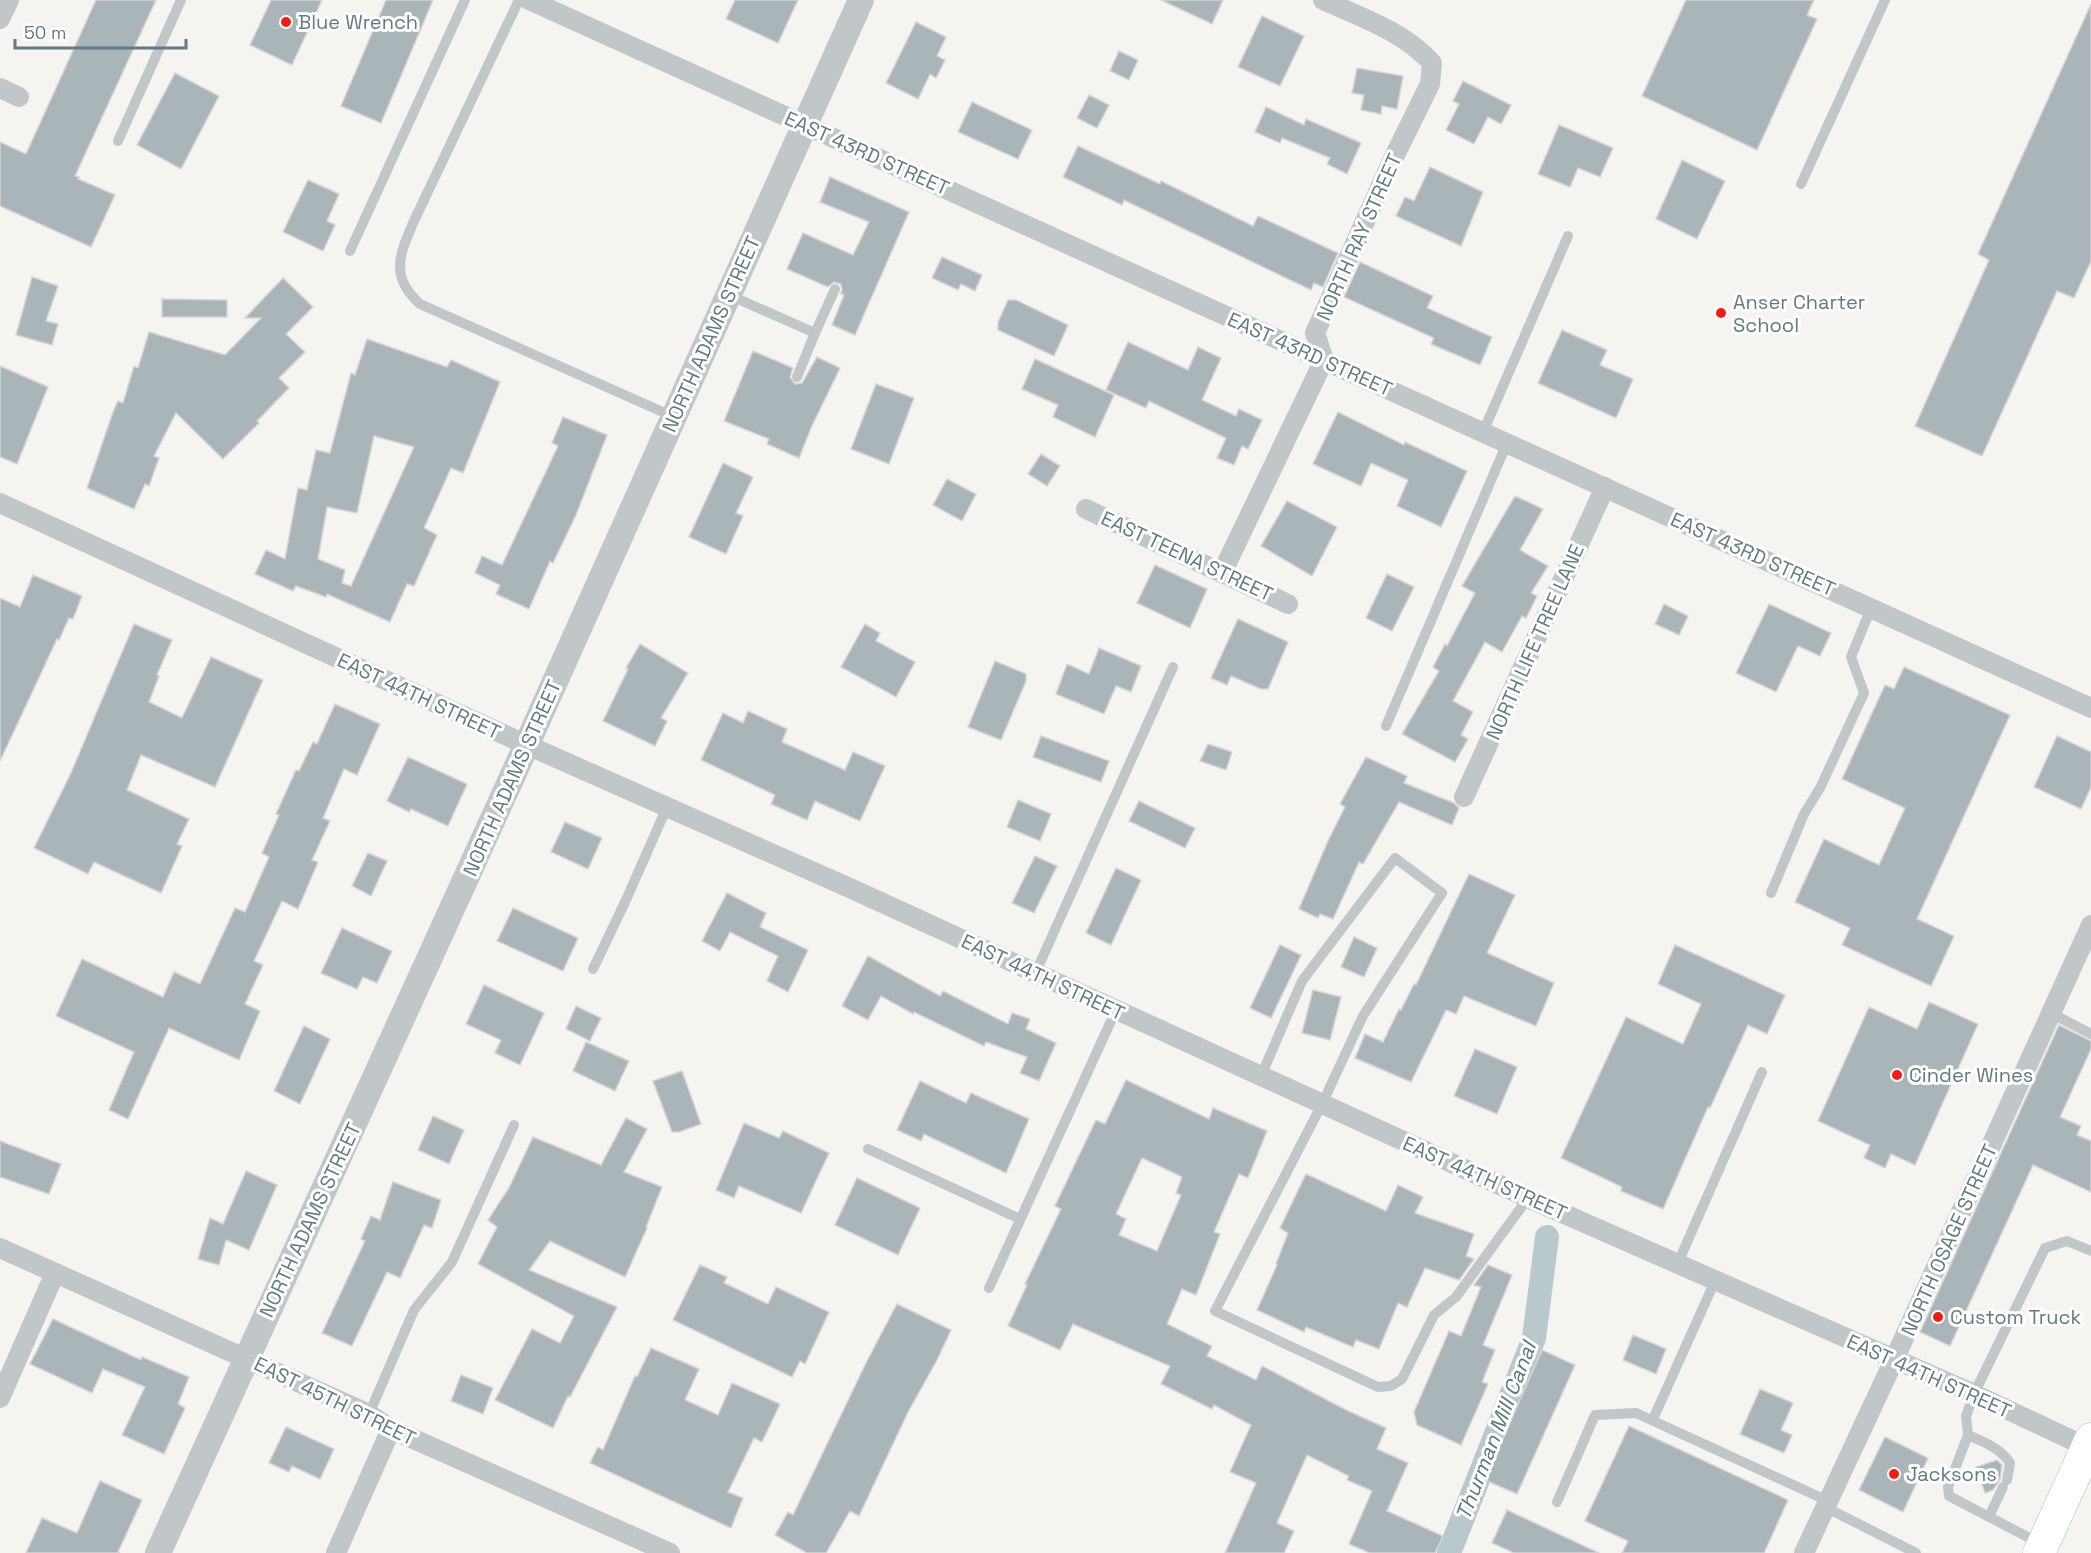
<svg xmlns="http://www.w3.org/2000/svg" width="2091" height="1553" viewBox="0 0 2091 1553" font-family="'Space Grotesk',sans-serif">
  <rect width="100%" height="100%" fill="#f5f4f0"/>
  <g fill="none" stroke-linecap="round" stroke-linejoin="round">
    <path stroke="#b9c9cb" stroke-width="24" d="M 1449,1553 L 1534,1338 L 1547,1237"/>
  </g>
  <g fill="#a9b5b8" stroke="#d6d5d3" stroke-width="1.5" fill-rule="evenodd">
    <path d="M 96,0 L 156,0 L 75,176 L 79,177 L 78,179 L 115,195 L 91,247 L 0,206 L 0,142 L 26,154 Z"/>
    <path d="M 271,0 L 322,0 L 292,65 L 250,45 Z"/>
    <path d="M 386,0 L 433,0 L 381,123 L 341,106 Z"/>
    <path d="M 735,0 L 798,0 L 778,43 L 726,19 Z"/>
    <path d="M 1161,0 L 1223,0 L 1212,24 Z"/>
    <path d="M 1686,0 L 1814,0 L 1807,15 L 1817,19 L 1757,150 L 1642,96 Z"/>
    <path d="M 2091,4 L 2091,261 L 2074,298 L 2057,291 L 1982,456 L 1915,426 L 1989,260 L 1978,254 Z"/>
    <path d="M 1262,16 L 1304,36 L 1280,86 L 1238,67 Z"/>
    <path d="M 916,22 L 946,37 L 937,56 L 945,60 L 936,78 L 930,74 L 918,99 L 886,83 Z"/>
    <path d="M 1119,51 L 1138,60 L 1129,80 L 1110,71 Z"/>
    <path d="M 1357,68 L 1403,76 L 1397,109 L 1382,106 L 1381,114 L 1361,110 L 1364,95 L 1352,93 Z"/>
    <path d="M 175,73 L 219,96 L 181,169 L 137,145 Z"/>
    <path d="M 1463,81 L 1511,105 L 1501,124 L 1488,117 L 1474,144 L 1446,130 L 1459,104 L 1453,101 Z"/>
    <path d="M 1089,95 L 1109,105 L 1097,128 L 1077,118 Z"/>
    <path d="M 972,102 L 1032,130 L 1018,159 L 958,132 Z"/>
    <path d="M 1266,107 L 1304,125 L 1306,119 L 1361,143 L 1347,174 L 1327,164 L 1330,158 L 1282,138 L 1280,143 L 1255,132 Z"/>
    <path d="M 1559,125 L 1613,148 L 1600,177 L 1578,168 L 1570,187 L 1538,174 Z"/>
    <path d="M 1078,146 L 1160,184 L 1161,181 L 1253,226 L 1258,216 L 1338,253 L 1323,287 L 1314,283 L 1311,290 L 1124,200 L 1122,205 L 1063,177 Z"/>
    <path d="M 1682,160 L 1725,181 L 1697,239 L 1656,219 Z"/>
    <path d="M 1430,167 L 1483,192 L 1461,246 L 1396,216 L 1405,197 L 1414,201 Z"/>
    <path d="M 830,177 L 909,212 L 855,335 L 832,325 L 844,295 L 841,294 L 842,289 L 841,284 L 834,282 L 828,287 L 787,269 L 803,233 L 853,255 L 869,222 L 820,202 Z"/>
    <path d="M 308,180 L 339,194 L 327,221 L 335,225 L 323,251 L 283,232 Z"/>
    <path d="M 942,257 L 982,275 L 975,291 L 961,284 L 958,290 L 932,278 Z"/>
    <path d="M 1360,262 L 1433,296 L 1427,308 L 1492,337 L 1480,365 L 1431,344 L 1434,338 L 1344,297 Z"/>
    <path d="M 32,277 L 58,286 L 46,321 L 58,324 L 52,345 L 16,335 Z"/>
    <path d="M 283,278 L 313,307 L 286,334 L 305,352 L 279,378 L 289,388 L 257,421 L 259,423 L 223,459 L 176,413 L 154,456 L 159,458 L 149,486 L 145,484 L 134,509 L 87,488 L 113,412 L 118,401 L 123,403 L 134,366 L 138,368 L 149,332 L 225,355 L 261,318 L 245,318 Z"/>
    <path d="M 162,299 L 227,300 L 227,317 L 162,317 Z"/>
    <path d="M 1008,300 L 1016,300 L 1068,325 L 1054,356 L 998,330 L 998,322 Z"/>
    <path d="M 1562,330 L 1607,350 L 1600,365 L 1633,379 L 1616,418 L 1538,383 Z"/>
    <path d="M 367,339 L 447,367 L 451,360 L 500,382 L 463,473 L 451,468 L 424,528 L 437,535 L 414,586 L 407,584 L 390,622 L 327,594 L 326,597 L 296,586 L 293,591 L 255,574 L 266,550 L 285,559 L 298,488 L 307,490 L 316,450 L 330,453 L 351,373 L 355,375 ZM 374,436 L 414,447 L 351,586 L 342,583 L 345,570 L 318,559 L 327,507 L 357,513 Z"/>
    <path d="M 1128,342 L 1188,370 L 1198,347 L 1221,358 L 1202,400 L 1236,416 L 1239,409 L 1262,420 L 1248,449 L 1242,446 L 1234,465 L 1217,458 L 1226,438 L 1149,401 L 1146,408 L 1106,390 Z"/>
    <path d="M 753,351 L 793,368 L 790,377 L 795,384 L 802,383 L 817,357 L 840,368 L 811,428 L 799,458 L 767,444 L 769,439 L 724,421 Z"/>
    <path d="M 1035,359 L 1114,395 L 1095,437 L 1053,417 L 1058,405 L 1022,389 Z"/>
    <path d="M 0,366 L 48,387 L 17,464 L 0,457 Z"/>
    <path d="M 876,384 L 914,398 L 889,464 L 851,449 Z"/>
    <path d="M 1338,412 L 1404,445 L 1405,442 L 1467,471 L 1441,527 L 1397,506 L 1408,480 L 1371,463 L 1361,486 L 1313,464 Z"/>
    <path d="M 563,417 L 607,435 L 576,515 L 553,563 L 550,561 L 529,609 L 496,594 L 500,585 L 475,573 L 482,556 L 502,565 L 558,446 L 552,443 Z"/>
    <path d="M 1041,454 L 1060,466 L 1047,486 L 1028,474 Z"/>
    <path d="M 723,463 L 753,477 L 736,513 L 743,516 L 726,554 L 689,537 Z"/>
    <path d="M 947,479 L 976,494 L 962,521 L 933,505 Z"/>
    <path d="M 1515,496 L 1543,509 L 1520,550 L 1548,566 L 1531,593 L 1537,596 L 1526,618 L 1522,616 L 1502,652 L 1485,642 L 1453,701 L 1473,712 L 1461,735 L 1468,739 L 1455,762 L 1402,734 L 1439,671 L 1433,667 L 1445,644 L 1447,646 L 1475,593 L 1462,586 Z"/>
    <path d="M 1287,501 L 1337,527 L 1312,576 L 1261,546 Z"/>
    <path d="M 1155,565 L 1207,589 L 1190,628 L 1137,603 Z"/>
    <path d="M 1387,574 L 1414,587 L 1392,631 L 1366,618 Z"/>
    <path d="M 33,575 L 82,596 L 73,619 L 69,618 L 59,640 L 57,639 L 0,761 L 0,598 L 20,607 Z"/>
    <path d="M 1664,604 L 1688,616 L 1679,635 L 1655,624 Z"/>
    <path d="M 1769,604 L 1831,633 L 1820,656 L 1798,646 L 1776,692 L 1736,673 Z"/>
    <path d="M 1238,619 L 1288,642 L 1268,689 L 1261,689 L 1231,676 L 1227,685 L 1211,678 Z"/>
    <path d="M 134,624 L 172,640 L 157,675 L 159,676 L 149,702 L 182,718 L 211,657 L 263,680 L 215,787 L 141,755 L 127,790 L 189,819 L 177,844 L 182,846 L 161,893 L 94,862 L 88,874 L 34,848 L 71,773 Z"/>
    <path d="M 865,624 L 880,633 L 876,641 L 915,662 L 896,697 L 841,667 Z"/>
    <path d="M 640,644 L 688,673 L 661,718 L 667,721 L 655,746 L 603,721 L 628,669 L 626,668 Z"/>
    <path d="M 1099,648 L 1141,666 L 1131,692 L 1116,686 L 1104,714 L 1056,694 L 1067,664 L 1089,674 Z"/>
    <path d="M 995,661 L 1026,674 L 1026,681 L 1001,740 L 968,727 Z"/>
    <path d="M 1904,667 L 2010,715 L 1917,919 L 1954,936 L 1931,986 L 1842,945 L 1850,928 L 1795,902 L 1824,839 L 1879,865 L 1905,808 L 1842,779 L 1885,685 L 1894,689 Z"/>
    <path d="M 335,704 L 380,724 L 357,775 L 344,769 L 323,818 L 330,821 L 312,860 L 318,862 L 298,909 L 282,901 L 254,961 L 263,965 L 245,1004 L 260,1011 L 239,1060 L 169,1028 L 128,1119 L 109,1110 L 134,1052 L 56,1016 L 82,959 L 163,997 L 174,972 L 200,984 L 235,908 L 245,912 L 269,857 L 262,853 L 279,815 L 276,814 L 296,770 L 299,771 L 313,742 L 317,744 Z"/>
    <path d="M 748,711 L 787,729 L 782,742 L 845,770 L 853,752 L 885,766 L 860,821 L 815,801 L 807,820 L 771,804 L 775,795 L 701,760 L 723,713 L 743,723 Z"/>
    <path d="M 1041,736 L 1109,761 L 1101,782 L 1033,757 Z"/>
    <path d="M 2057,736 L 2091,752 L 2091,787 L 2081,809 L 2034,787 Z"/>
    <path d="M 1208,744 L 1232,752 L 1226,770 L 1200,761 Z"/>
    <path d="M 408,757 L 467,784 L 448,826 L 411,809 L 409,812 L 387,801 Z"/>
    <path d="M 1366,757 L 1407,776 L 1404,783 L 1454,803 L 1459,808 L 1452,825 L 1399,802 L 1363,864 L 1359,862 L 1333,919 L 1320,914 L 1318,918 L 1299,909 L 1328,841 L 1345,807 L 1340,804 Z"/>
    <path d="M 1018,800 L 1051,814 L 1040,841 L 1007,827 Z"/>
    <path d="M 1139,801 L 1195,828 L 1185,848 L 1129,821 Z"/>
    <path d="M 565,822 L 602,838 L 588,869 L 551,852 Z"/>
    <path d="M 368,853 L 387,861 L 371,896 L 352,886 Z"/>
    <path d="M 1035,856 L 1057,866 L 1034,913 L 1012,903 Z"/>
    <path d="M 1116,868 L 1141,880 L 1111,945 L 1086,933 Z"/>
    <path d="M 1469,874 L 1515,895 L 1487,953 L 1554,983 L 1536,1026 L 1464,996 L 1456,1014 L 1446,1010 L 1411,1082 L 1355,1058 L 1365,1034 L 1383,1042 L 1399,1009 L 1401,1010 L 1414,984 L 1416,985 Z"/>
    <path d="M 727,893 L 766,913 L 760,927 L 808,950 L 788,992 L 767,981 L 778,956 L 730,932 L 720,951 L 702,941 Z"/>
    <path d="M 513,908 L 578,938 L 563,971 L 497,941 Z"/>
    <path d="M 342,928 L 392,951 L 377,983 L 363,977 L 357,989 L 321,973 Z"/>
    <path d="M 1354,937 L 1377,948 L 1364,977 L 1341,967 Z"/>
    <path d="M 1280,945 L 1301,955 L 1271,1018 L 1250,1008 Z"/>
    <path d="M 1675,945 L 1785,995 L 1767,1034 L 1748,1025 L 1710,1108 L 1708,1107 L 1663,1209 L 1621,1191 L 1622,1187 L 1561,1158 L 1626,1017 L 1683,1044 L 1701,1004 L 1658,984 Z"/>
    <path d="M 868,956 L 940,996 L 943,991 L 1008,1024 L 1012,1013 L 1030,1019 L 1026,1029 L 1056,1043 L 1039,1081 L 1020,1073 L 1027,1057 L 986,1042 L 984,1046 L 914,1012 L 913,1014 L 881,996 L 868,1020 L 842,1006 Z"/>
    <path d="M 484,985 L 544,1013 L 520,1065 L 495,1053 L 501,1040 L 466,1024 Z"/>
    <path d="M 1313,990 L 1341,997 L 1330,1040 L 1302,1033 Z"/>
    <path d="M 1929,1002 L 1978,1024 L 1915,1165 L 1891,1154 L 1885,1168 L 1864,1158 L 1870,1145 L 1818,1121 L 1869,1007 L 1917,1029 Z"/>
    <path d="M 576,1006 L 601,1018 L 590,1041 L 566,1029 Z"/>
    <path d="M 2059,1025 L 2091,1041 L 2091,1049 L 2060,1117 L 2081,1126 L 2077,1135 L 2091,1141 L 2091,1192 L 2033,1165 L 1950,1346 L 1920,1332 Z"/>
    <path d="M 304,1026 L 330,1039 L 300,1104 L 274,1091 Z"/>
    <path d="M 586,1042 L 629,1061 L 615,1091 L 573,1071 Z"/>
    <path d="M 1475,1049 L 1517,1067 L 1497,1114 L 1454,1096 Z"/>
    <path d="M 682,1071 L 701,1124 L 679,1132 L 672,1132 L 653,1081 Z"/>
    <path d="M 1126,1080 L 1209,1119 L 1213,1108 L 1267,1131 L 1248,1178 L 1239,1174 L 1214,1232 L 1220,1234 L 1196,1295 L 1182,1289 L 1167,1324 L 1212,1346 L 1207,1356 L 1256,1380 L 1262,1366 L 1348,1411 L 1386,1428 L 1377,1449 L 1408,1463 L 1387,1511 L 1443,1536 L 1435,1553 L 1370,1553 L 1349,1544 L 1372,1491 L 1347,1480 L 1349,1476 L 1307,1455 L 1277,1523 L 1294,1531 L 1284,1553 L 1225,1553 L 1256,1483 L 1230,1472 L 1251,1425 L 1214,1405 L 1212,1409 L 1161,1384 L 1170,1366 L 1073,1324 L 1060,1350 L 1008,1326 L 1027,1285 L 1025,1284 L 1061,1209 L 1055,1206 L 1096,1120 L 1105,1124 ZM 1142,1158 L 1182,1177 L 1176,1193 L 1181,1195 L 1157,1251 L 1119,1235 L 1126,1219 L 1116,1214 Z"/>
    <path d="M 920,1081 L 966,1103 L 971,1093 L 1029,1119 L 1006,1173 L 924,1134 L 921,1141 L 897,1130 Z"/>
    <path d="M 433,1116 L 464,1130 L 449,1164 L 418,1150 Z"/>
    <path d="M 626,1118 L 647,1129 L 624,1172 L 662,1187 L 646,1227 L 647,1228 L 625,1277 L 550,1241 L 529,1270 L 617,1307 L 570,1397 L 568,1396 L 553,1428 L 495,1400 L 532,1329 L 560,1343 L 574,1316 L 478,1264 L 497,1227 L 488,1220 L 509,1188 L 533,1137 L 601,1165 Z"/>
    <path d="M 744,1123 L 779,1138 L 783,1131 L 829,1153 L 801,1213 L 739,1186 L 734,1198 L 716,1190 Z"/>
    <path d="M 0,1141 L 61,1164 L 49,1194 L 0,1177 Z"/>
    <path d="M 246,1171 L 277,1185 L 249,1250 L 226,1240 L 219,1265 L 198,1259 L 210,1218 L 223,1224 Z"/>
    <path d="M 1306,1174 L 1386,1211 L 1398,1185 L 1423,1197 L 1415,1213 L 1474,1234 L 1466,1256 L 1474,1259 L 1459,1280 L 1425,1268 L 1407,1307 L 1398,1303 L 1379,1349 L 1356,1340 L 1353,1347 L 1306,1327 L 1304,1332 L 1257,1310 L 1277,1265 L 1276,1264 L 1288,1233 L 1280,1228 Z"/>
    <path d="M 857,1178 L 920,1208 L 898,1255 L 835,1225 Z"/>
    <path d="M 393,1182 L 441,1200 L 432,1228 L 424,1225 L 400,1278 L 387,1272 L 352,1346 L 322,1333 L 365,1241 L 361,1239 L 371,1216 L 380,1220 Z"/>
    <path d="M 700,1265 L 727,1277 L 724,1283 L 768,1304 L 776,1287 L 829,1312 L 805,1364 L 800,1361 L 792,1377 L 673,1320 Z"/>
    <path d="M 1488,1265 L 1512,1275 L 1483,1345 L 1495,1350 L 1482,1382 L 1488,1384 L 1461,1445 L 1417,1425 L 1414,1412 L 1449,1331 L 1461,1336 L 1481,1287 L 1474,1285 Z"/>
    <path d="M 897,1304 L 951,1330 L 937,1360 L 908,1412 L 859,1516 L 850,1511 L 826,1553 L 807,1553 L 775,1535 L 788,1512 L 793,1515 L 867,1361 Z"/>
    <path d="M 53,1319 L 141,1360 L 142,1357 L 189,1377 L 178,1404 L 185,1408 L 164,1454 L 122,1435 L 145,1387 L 103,1369 L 92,1393 L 30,1364 Z"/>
    <path d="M 1633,1335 L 1666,1349 L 1656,1374 L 1623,1360 Z"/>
    <path d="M 651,1348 L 699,1369 L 685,1400 L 718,1415 L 732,1383 L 780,1404 L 762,1442 L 754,1438 L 728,1492 L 743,1498 L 731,1528 L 590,1463 L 598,1447 L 603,1450 L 635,1376 L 637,1377 Z"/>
    <path d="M 1542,1350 L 1575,1365 L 1517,1494 L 1485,1480 Z"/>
    <path d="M 461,1375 L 493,1388 L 483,1414 L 451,1401 Z"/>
    <path d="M 1760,1389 L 1793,1403 L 1781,1430 L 1792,1435 L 1784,1453 L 1740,1434 Z"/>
    <path d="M 1629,1426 L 1788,1500 L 1764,1553 L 1622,1553 L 1628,1541 L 1585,1521 Z"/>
    <path d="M 286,1427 L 334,1449 L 320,1479 L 292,1466 L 289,1472 L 269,1463 Z"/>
    <path d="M 1885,1437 L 1928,1458 L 1903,1512 L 1859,1490 Z"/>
    <path d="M 1997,1460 L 2002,1465 L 2000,1480 L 1993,1490 L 1985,1493 L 1976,1467 Z"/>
    <path d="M 100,1481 L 142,1500 L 118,1552 L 120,1553 L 26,1553 L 42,1518 L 77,1533 Z"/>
    <path d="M 1507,1510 L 1599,1553 L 1514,1553 L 1492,1543 Z"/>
  </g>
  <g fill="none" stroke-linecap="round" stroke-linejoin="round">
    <defs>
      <path id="primary" d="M 2039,1553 L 2091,1439"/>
    </defs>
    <use href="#primary" stroke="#b4babc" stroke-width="33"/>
    <g stroke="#c1c7c9" stroke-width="10">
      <path d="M 519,0 L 413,223 C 399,256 390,277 420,304 L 674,417"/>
      <path d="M 118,141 L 181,0"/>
      <path d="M 1801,184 L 1885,0"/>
      <path d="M 350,251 L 465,0"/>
      <path d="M 729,295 L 815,333 L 835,289"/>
      <path d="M 797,377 L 815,333"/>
      <path d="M 1483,432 L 1568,236"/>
      <path d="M 1386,726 L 1507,443"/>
      <path d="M 1771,893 L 1804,814 L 1820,788 L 1864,693 L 1851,657 L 1871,608"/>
      <path d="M 593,969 L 626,900 L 667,807"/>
      <path d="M 1035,974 L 1173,667"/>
      <path d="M 2051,1013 L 2091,1034"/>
      <path d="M 1261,1076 L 1302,981 L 1395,858 L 1442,893 L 1363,1016 L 1322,1104 L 1215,1311 L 1378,1387 L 1391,1386 L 1402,1379 L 1434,1315 L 1456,1297 L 1528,1198"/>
      <path d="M 868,1149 L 1020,1219"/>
      <path d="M 1677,1265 L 1762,1072"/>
      <path d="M 989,1288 L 1116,1010"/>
      <path d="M 369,1414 L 414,1310 L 452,1262 L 514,1125"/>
      <path d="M 1653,1419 L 1715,1281"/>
      <path d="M 1968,1435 C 1984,1442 2000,1448 2010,1463 L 2007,1480"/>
      <path d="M 1557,1502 L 1595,1415 L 1636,1413 L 1828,1501"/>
      <path d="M 1825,1507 L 1916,1553"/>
      <path d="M 1989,1517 L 2003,1487"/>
      <path d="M 2041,1544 L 1949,1496 L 1948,1487 L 1968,1435 L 1966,1416 L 1974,1394 L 2045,1248 L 2067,1241 L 2091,1251"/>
    </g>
    <g stroke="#c1c7c9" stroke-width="20">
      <path d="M 529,0 L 2091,708"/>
      <path d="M 0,19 L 9,0"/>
      <path d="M 0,88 L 19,97"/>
      <path d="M 0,503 L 527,745 L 852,889 L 1528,1198 L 1974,1394 L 2091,1449"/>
      <path d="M 1086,509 L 1288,604"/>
      <path d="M 1222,573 L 1324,360 L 1315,333 L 1392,161 L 1430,84 L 1432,63 C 1403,31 1362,18 1323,0"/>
      <path d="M 1464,797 L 1605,487"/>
      <path d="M 0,1248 L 369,1414 L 391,1429 L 670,1553"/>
      <path d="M 0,1398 L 55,1273"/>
      <path d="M 336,1553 L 391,1429"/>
      <path d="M 1804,1553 L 1894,1360 L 2091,925"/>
    </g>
    <path stroke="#c1c7c9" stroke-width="26" d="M 158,1553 L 513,775 L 861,0"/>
    <use href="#primary" stroke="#fff" stroke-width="32"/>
  </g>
  <g fill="#f41b10" stroke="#fff" stroke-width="2">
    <circle cx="286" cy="22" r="6"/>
    <circle cx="1721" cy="313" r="6"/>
    <circle cx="1897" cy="1075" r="6"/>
    <circle cx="1938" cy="1317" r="6"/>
    <circle cx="1894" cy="1474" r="6"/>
  </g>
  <g text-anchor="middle" stroke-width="6" stroke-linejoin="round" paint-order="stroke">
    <g font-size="20" fill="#607b84" stroke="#fff" text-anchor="start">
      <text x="298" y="29">Blue Wrench</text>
      <text x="1733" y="309">Anser Charter<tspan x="1733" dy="23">School</tspan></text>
      <text x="1909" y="1082">Cinder Wines</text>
      <text x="1950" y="1324">Custom Truck</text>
      <text x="1906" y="1481">Jacksons</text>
    </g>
    <g font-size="20" fill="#607b84" stroke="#fff">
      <text transform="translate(867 153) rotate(24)" y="7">EAST 43RD STREET</text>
      <text transform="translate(1359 237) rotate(-66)" y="7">NORTH RAY STREET</text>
      <text transform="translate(711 334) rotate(-66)" y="7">NORTH ADAMS STREET</text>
      <text transform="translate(1310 354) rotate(24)" y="7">EAST 43RD STREET</text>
      <text transform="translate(1753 554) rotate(24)" y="7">EAST 43RD STREET</text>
      <text transform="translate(1187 556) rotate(25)" y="7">EAST TEENA STREET</text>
      <text transform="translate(1535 642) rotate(-66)" y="7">NORTH LIFE TREE LANE</text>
      <text transform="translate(419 696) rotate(25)" y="7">EAST 44TH STREET</text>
      <text transform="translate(512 778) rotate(-66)" y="7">NORTH ADAMS STREET</text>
      <text transform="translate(1043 977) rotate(25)" y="7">EAST 44TH STREET</text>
      <text transform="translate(1485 1178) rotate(24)" y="7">EAST 44TH STREET</text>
      <text transform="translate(310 1220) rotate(-65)" y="7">NORTH ADAMS STREET</text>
      <text transform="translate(1949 1240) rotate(-66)" y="7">NORTH OSAGE STREET</text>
      <text transform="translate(1929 1376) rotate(24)" y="7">EAST 44TH STREET</text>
      <text transform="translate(335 1401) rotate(26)" y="7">EAST 45TH STREET</text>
    </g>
    <g font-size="21" font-style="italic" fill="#58787b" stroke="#fff">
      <text transform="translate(1496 1431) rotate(-69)" y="7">Thurman Mill Canal</text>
    </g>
  </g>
  <path d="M15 39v9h171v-9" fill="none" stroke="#607b84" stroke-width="3"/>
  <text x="24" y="39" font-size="18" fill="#607b84" stroke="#ffffff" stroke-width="4.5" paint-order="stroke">50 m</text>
</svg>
